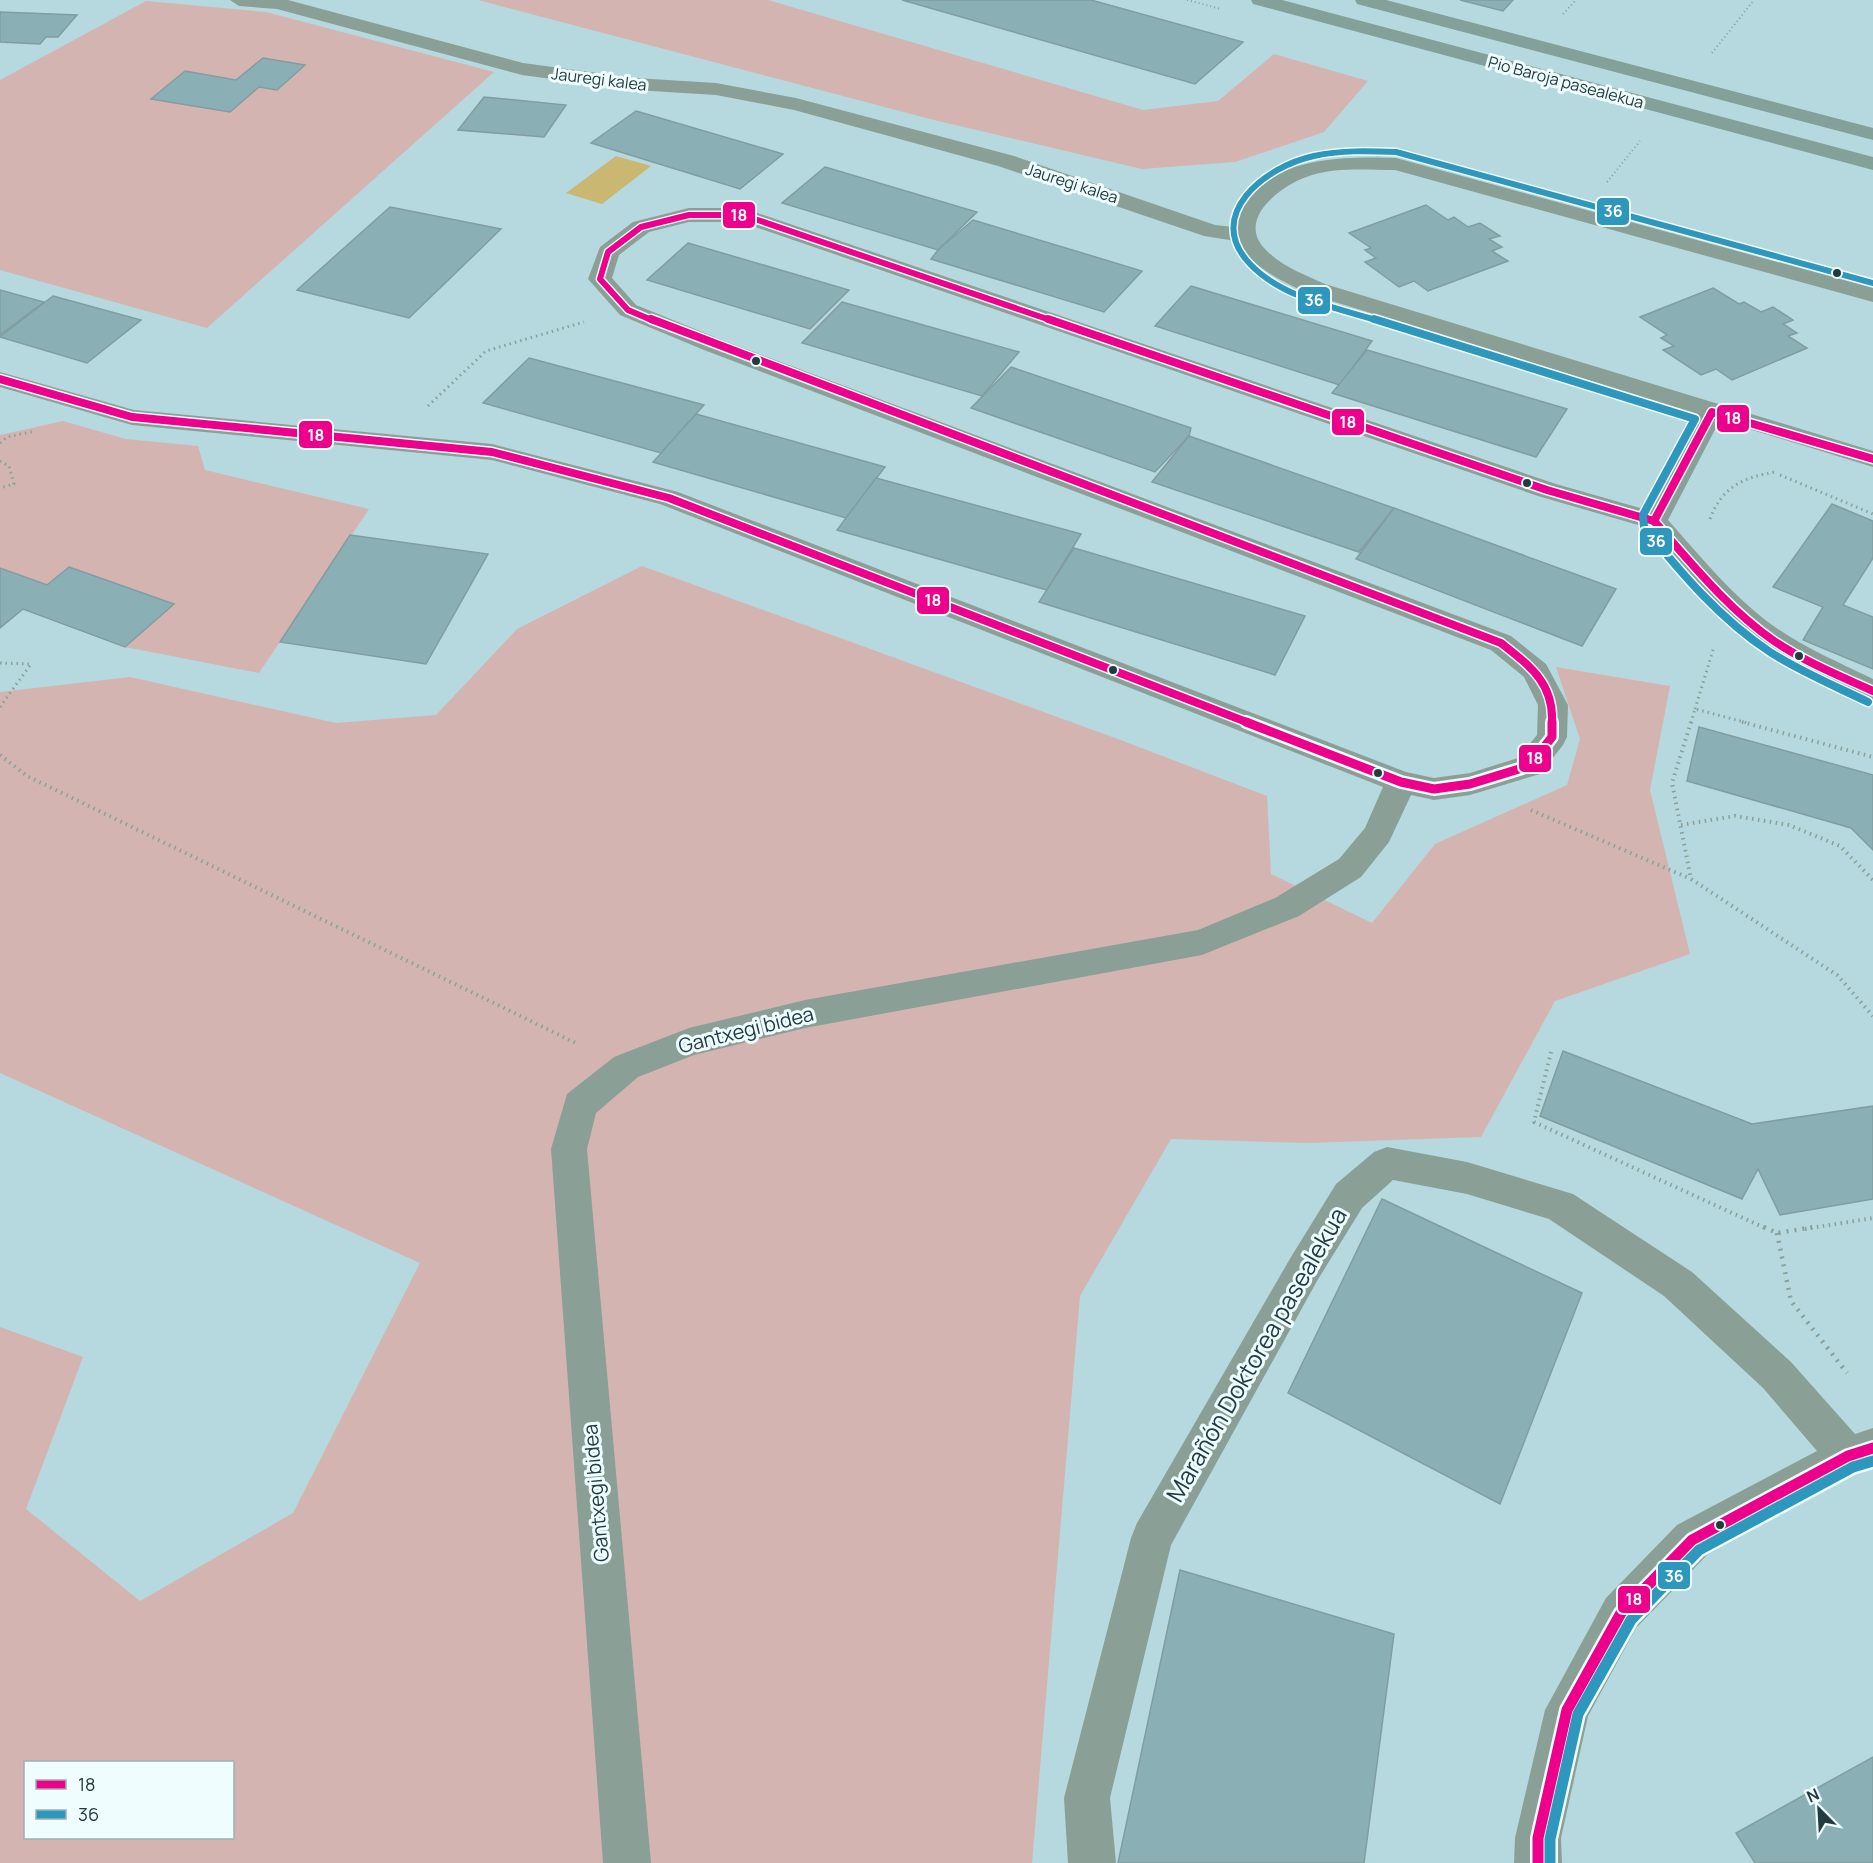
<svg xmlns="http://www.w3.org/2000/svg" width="1873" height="1863" viewBox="0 0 1873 1863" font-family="Manrope,sans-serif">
  <rect width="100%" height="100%" fill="#b5d9de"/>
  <g fill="#d4b4b1" fill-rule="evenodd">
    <path d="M 478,0 L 768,0 L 1143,110 L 1218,101 L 1274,54 L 1368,81 L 1324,132 L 1235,162 L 1142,169 L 934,120 Z"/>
    <path d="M 146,1 L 266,12 L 494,72 L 207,328 L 0,270 L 0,80 Z"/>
    <path d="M 63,421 L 126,439 L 198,446 L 205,470 L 369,509 L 259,673 L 125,647 L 173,604 L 69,567 L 47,585 L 0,568 L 0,435 Z"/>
    <path d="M 642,566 L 1118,739 L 1267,796 L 1271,874 L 1372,923 L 1435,844 L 1567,785 L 1580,739 L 1556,667 L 1670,686 L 1650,790 L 1690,954 L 1555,1001 L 1481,1137 L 1308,1143 L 1171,1139 L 1080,1296 L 1032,1863 L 0,1863 L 0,1327 L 83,1357 L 26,1509 L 140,1601 L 293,1513 L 420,1263 L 0,1073 L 0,692 L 130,677 L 336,723 L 436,715 L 517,629 ZM 26,1762 L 232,1762 L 232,1838 L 26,1838 Z"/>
  </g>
  <path fill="#cab771" d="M 616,156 L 651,166 L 602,204 L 566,193 Z"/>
  <g fill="#8ab0b5" stroke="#819da1" stroke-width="1.5">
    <path d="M 902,0 L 1091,0 L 1243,42 L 1195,84 Z"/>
    <path d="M 1460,0 L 1513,0 L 1503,11 Z"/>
    <path d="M 0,12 L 77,15 L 58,37 L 46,37 L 40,44 L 0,42 Z"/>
    <path d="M 263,58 L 305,65 L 277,90 L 259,87 L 230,112 L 151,99 L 185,71 L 236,80 Z"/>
    <path d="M 484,97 L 566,105 L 544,137 L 458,130 Z"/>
    <path d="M 636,111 L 783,154 L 740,189 L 591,143 Z"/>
    <path d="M 825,167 L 977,212 L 938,250 L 782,203 Z"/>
    <path d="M 1426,205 L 1448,220 L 1454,217 L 1468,227 L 1480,223 L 1500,236 L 1489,239 L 1502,247 L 1492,251 L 1508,261 L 1428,291 L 1414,281 L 1399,287 L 1365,262 L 1376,258 L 1365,250 L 1371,248 L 1349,233 Z"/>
    <path d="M 390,207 L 501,229 L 409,318 L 297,290 Z"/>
    <path d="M 973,220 L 1142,271 L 1104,312 L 931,259 L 938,250 Z"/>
    <path d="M 688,243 L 849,290 L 810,329 L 647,280 Z"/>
    <path d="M 1191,286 L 1372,341 L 1340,385 L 1155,326 Z"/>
    <path d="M 1713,288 L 1739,304 L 1744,302 L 1761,312 L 1773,307 L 1793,320 L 1783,324 L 1797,333 L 1788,336 L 1807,348 L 1732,380 L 1716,369 L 1701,375 L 1663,350 L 1674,346 L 1661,338 L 1667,335 L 1640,317 Z"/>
    <path d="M 0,290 L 44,302 L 0,335 Z"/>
    <path d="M 53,296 L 141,320 L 87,363 L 0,337 Z"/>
    <path d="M 842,302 L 1019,352 L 982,396 L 802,343 Z"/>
    <path d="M 1367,350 L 1567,409 L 1536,457 L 1332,393 Z"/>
    <path d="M 529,358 L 704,405 L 661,453 L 483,403 Z"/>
    <path d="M 1011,367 L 1191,428 L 1189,436 L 1155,472 L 971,408 Z"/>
    <path d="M 696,414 L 885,467 L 846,518 L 653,462 Z"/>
    <path d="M 1189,436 L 1394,508 L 1359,552 L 1152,482 Z"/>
    <path d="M 876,478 L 1081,534 L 1047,590 L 837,530 Z"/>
    <path d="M 1832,504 L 1873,521 L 1873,558 L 1843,605 L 1873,617 L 1873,669 L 1803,640 L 1823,607 L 1773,587 Z"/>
    <path d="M 1394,508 L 1616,589 L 1582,646 L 1356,559 Z"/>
    <path d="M 350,535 L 488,554 L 426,664 L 280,642 Z"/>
    <path d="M 1074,548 L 1305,616 L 1275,675 L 1039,602 Z"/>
    <path d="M 69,567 L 174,604 L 125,647 L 23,609 L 0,628 L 0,568 L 47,585 Z"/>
    <path d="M 1699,727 L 1873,775 L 1873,850 L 1851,828 L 1687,781 Z"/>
    <path d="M 1563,1051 L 1752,1124 L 1873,1106 L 1873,1199 L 1780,1215 L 1758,1169 L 1742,1199 L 1540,1116 Z"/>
    <path d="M 1382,1199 L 1582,1293 L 1500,1504 L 1288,1393 Z"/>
    <path d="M 1180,1570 L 1394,1634 L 1364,1863 L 1118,1863 Z"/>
    <path d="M 1873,1757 L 1873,1863 L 1755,1863 L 1736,1833 Z"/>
  </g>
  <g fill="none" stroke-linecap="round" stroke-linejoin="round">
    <g stroke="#8aa09b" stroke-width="2" stroke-dasharray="1 3" stroke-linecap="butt">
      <path d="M 1187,0 L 1221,9"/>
      <path d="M 1563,14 L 1576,0"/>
      <path d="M 1712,53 L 1754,0"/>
      <path d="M 1607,182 L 1640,141"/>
    </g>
    <g stroke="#8aa09b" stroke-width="3" stroke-dasharray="1.5 4" stroke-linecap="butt">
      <path d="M 428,406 L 486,351 L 584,322"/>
      <path d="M 0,443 L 7,437 L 35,431"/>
      <path d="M 0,461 L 9,466 L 14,484 L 0,488"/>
      <path d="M 1780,475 L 1873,514"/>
      <path d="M 1710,519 C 1722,487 1743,477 1776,472"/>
      <path d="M 0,663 L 31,664"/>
      <path d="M 0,707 L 31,664"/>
      <path d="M 1695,709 L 1714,647"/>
      <path d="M 1691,723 L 1695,709 L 1748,723"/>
    </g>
    <g stroke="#8aa09b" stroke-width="4" stroke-dasharray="1.5 4.5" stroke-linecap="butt">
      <path d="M 1691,722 L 1672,783 L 1691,879 L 1837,975 L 1873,1016"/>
      <path d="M 1742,722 L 1873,757"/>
      <path d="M 0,755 L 27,776 L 578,1044"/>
      <path d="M 1531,810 L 1691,879"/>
      <path d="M 1681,825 L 1735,816 L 1789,825 L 1840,846 L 1873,880"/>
      <path d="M 1551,1052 L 1534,1122 L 1767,1229"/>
      <path d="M 1805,1229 L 1873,1218"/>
    </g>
    <g stroke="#8aa09b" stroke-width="4.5" stroke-dasharray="2 6" stroke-linecap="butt">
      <path d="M 1764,1227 L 1777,1233 L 1814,1227"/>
      <path d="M 1777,1233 L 1791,1301 L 1847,1373"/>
    </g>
    <g fill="#8aa096" fill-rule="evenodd">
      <path d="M 230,0 L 288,0 L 523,63 L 635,78 L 716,83 L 796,98 L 1014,156 L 1215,225 L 1233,227 C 1250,157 1339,156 1396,158 L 1873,288 L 1873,302 L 1395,170 C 1368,170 1338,167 1312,175 C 1284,183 1235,218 1265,249 C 1281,266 1305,275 1325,284 L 1873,451 L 1873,467 L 1720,420 L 1668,520 C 1701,557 1734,598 1775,627 C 1805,648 1840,663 1873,679 L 1873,701 L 1808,672 L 1755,641 L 1704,595 L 1645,527 L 1538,496 L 741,222 L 689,222 L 649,232 L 619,255 L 612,278 L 636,305 L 722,340 L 1511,636 L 1546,664 L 1568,705 L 1567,737 L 1563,745 L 1540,774 L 1470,795 L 1434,800 L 1411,795 L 1389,842 L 1361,877 L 1299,916 L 1202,955 L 805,1028 L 694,1055 L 638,1077 L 596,1113 L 587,1149 L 651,1863 L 603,1863 L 551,1149 L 567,1094 L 614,1057 L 689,1028 L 805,1000 L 1198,930 L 1275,898 L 1339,859 L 1365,828 L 1383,787 L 660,504 L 492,460 L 132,425 L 0,387 L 0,372 L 134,410 L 492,444 L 678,492 L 1406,772 L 1434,778 L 1470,773 L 1518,758 L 1537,735 L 1538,705 L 1524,677 L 1491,650 L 704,350 L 620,315 L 588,279 L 600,247 L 633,222 L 689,208 L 743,208 L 1556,484 L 1647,510 L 1698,414 L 1309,294 C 1280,280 1253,268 1236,241 L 1204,236 L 998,166 L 794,110 L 716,95 L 635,90 L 522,75 L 277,9 L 239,6 Z"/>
      <path d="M 1387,1147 L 1467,1162 L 1573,1194 L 1692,1272 L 1791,1362 L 1855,1434 L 1873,1428 L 1873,1468 L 1857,1473 L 1707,1555 L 1636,1628 L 1588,1716 L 1561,1838 L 1562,1863 L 1514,1863 L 1515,1838 L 1545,1710 L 1606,1598 L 1677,1525 L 1817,1451 L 1763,1388 L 1664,1296 L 1549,1219 L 1467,1194 L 1393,1180 L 1362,1208 L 1317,1281 L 1171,1545 L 1110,1798 L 1116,1863 L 1068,1863 L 1064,1798 L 1131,1538 L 1137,1523 L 1291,1257 L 1336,1184 L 1374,1152 Z"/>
    </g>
    <g fill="#83a099" fill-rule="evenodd">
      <path d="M 1251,0 L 1282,0 L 1873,157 L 1873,170 L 1253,4 Z"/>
      <path d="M 1355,0 L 1386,0 L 1873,128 L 1873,140 L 1357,4 Z"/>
    </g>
    <defs>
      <path id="bus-1-far3" d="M 654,321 L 628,310 L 600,279 L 608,252 L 641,227 L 689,215 L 743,215 L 1053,321"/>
      <g id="bus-1-far2">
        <path d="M 651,319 L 1501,643 C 1530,666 1554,683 1552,723"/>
        <path d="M 1048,319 L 1547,490 L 1654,521"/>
        <path d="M 0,379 L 132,417 L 492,452 L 669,498 L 1249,723"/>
        <path d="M 1654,521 L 1712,412 L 1873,459"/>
        <path d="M 1654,521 C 1691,563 1728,609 1774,641 C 1805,662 1840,676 1873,691"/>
      </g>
      <path id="bus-1-far1" d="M 1246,722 L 1401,782 L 1434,789 L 1470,784 L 1529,766 L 1552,737 L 1552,722"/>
      <path id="bus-1" d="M 1538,1863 L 1538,1838 L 1567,1710 L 1621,1613 L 1692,1540 L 1848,1456 L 1873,1448"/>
      <path id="bus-2-far2" d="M 1379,321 C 1337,308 1282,298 1250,264 C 1203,215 1266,166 1314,156 C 1341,150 1369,151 1396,152 L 1873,283"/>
      <path id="bus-2-far1" d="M 1374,319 L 1695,419 L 1643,515 L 1644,527 C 1681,573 1720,619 1770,652 C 1801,672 1835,686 1868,702"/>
      <path id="bus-2" d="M 1550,1863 L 1550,1839 L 1578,1714 L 1631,1620 L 1699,1550 L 1853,1467 L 1873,1461"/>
    </defs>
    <use href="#bus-1-far3" stroke="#f0fdfe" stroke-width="9"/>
    <use href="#bus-1-far2" stroke="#f0fdfe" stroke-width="11"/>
    <use href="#bus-1-far1" stroke="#f0fdfe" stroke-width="14"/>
    <use href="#bus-1" stroke="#f0fdfe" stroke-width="16"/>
    <use href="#bus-2-far2" stroke="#f0fdfe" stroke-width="9"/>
    <use href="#bus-2-far1" stroke="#f0fdfe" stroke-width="11"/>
    <use href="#bus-2" stroke="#f0fdfe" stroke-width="16"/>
    <use href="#bus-1-far3" stroke="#ec008c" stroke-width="6"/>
    <use href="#bus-1-far2" stroke="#ec008c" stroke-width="8"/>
    <use href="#bus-1-far1" stroke="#ec008c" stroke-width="9"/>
    <use href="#bus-1" stroke="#ec008c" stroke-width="11"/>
    <use href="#bus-2-far2" stroke="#2e97bd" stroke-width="6"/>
    <use href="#bus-2-far1" stroke="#2e97bd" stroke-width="8"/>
    <use href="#bus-2" stroke="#2e97bd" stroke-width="11"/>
  </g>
  <g fill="#213c40" stroke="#f0fdfe" stroke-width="2">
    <circle cx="1837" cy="273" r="5"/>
    <circle cx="756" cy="361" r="5"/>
    <circle cx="1527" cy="483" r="5"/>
    <circle cx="1799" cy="656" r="5"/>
    <circle cx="1113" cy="670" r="5"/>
    <circle cx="1378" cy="773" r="5"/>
    <circle cx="1720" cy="1525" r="5"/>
  </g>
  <g text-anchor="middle" stroke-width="6" stroke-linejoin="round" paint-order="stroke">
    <g font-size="16" fill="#213c40" stroke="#f0fdfe">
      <text transform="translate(599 79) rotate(7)" y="6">Jauregi kalea</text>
      <text transform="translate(1566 82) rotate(15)" y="6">Pio Baroja pasealekua</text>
      <text transform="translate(1072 183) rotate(18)" y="6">Jauregi kalea</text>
    </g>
    <g font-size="20" fill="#213c40" stroke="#f0fdfe">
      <text transform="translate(746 1030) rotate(-14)" y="7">Gantxegi bidea</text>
      <text transform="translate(596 1493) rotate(-95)" y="7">Gantxegi bidea</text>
    </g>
    <g font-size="24" fill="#213c40" stroke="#f0fdfe">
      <text transform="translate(1257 1355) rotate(-60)" y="8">Marañón Doktorea pasealekua</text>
    </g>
  </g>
  <g stroke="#f0fdfe" stroke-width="2">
    <rect x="1596" y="197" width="34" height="29" rx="6" fill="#2e97bd"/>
    <rect x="722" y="201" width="34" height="28" rx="6" fill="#ec008c"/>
    <rect x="1297" y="286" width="34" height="29" rx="6" fill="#2e97bd"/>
    <rect x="1716" y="404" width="34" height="29" rx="6" fill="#ec008c"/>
    <rect x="1331" y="408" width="34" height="28" rx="6" fill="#ec008c"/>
    <rect x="298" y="420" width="35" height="29" rx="6" fill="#ec008c"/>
    <rect x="1639" y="527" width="34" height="29" rx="6" fill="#2e97bd"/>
    <rect x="916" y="586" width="34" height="29" rx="6" fill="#ec008c"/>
    <rect x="1518" y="744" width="34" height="29" rx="6" fill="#ec008c"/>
    <rect x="1657" y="1561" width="34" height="29" rx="6" fill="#2e97bd"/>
    <rect x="1617" y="1585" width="34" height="29" rx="6" fill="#ec008c"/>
  </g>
  <g font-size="16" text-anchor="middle" font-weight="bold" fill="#fff">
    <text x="1613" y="217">36</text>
    <text x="739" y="221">18</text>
    <text x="1314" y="306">36</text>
    <text x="1733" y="424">18</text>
    <text x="1348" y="428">18</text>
    <text x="316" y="441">18</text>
    <text x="1656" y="547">36</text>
    <text x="933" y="606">18</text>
    <text x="1535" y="764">18</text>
    <text x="1674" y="1582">36</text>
    <text x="1634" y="1605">18</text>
  </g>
  <rect x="24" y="1761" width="210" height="78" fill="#f0fdfe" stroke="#9db0b2" stroke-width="1.5"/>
  <rect x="36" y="1780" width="30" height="9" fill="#ec008c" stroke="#9db0b2" stroke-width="1.5"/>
  <text x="78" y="1791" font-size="18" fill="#213c40">18</text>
  <rect x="36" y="1810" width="30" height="9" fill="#2e97bd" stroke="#9db0b2" stroke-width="1.5"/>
  <text x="78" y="1821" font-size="18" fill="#213c40">36</text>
  <g transform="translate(1819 1809) rotate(336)" stroke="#f0fdfe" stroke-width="4.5" paint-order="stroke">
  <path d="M0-4.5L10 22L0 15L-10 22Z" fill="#213c40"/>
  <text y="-9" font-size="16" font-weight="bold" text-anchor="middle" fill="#213c40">N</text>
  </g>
</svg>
